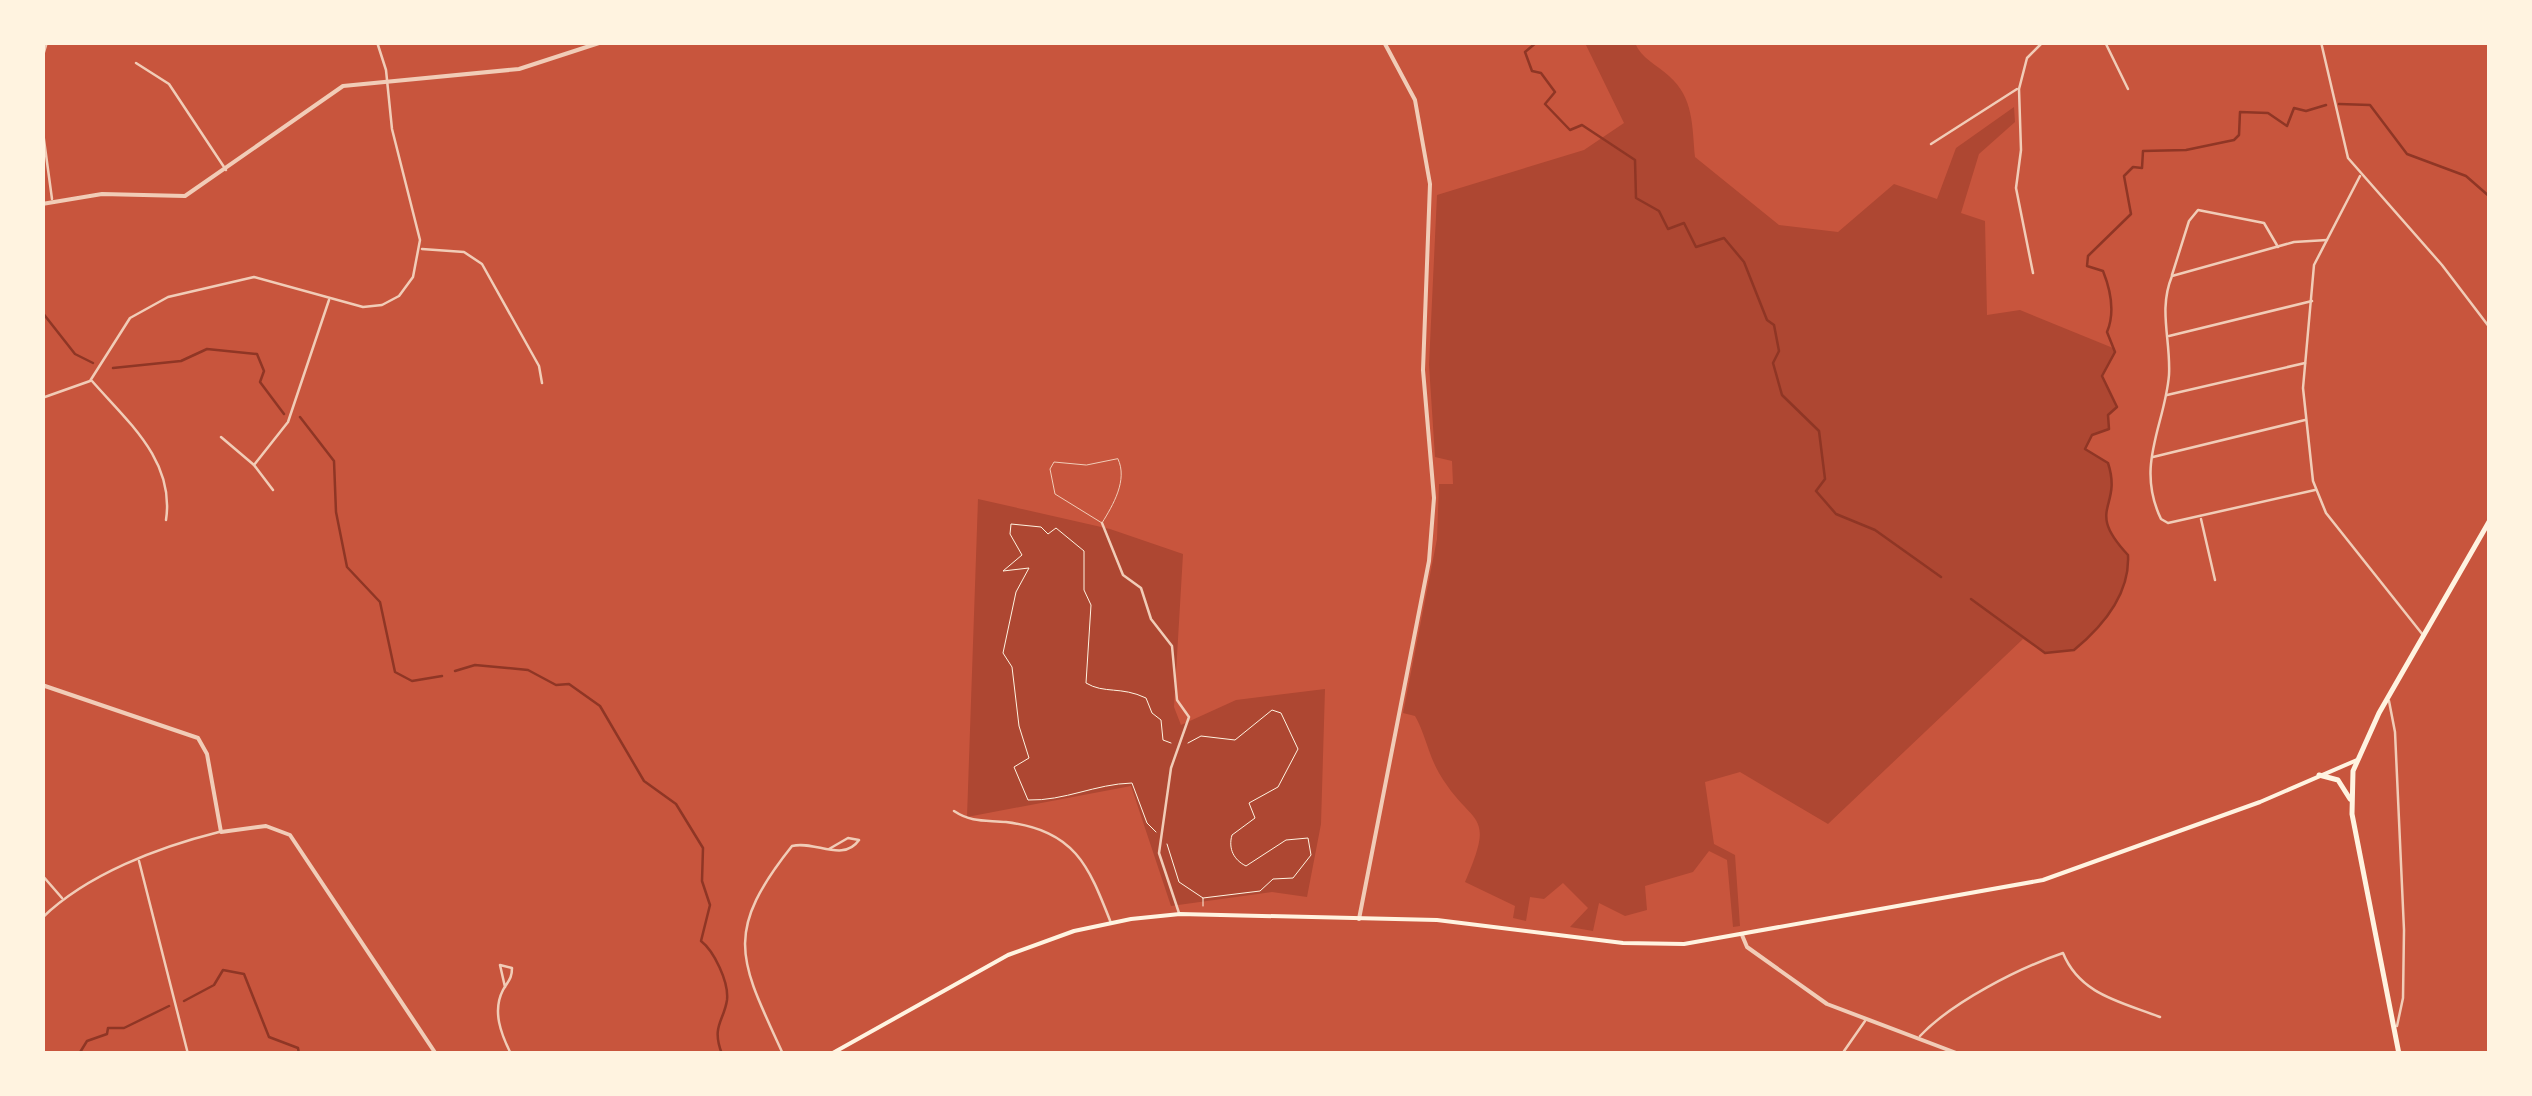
<svg xmlns="http://www.w3.org/2000/svg" width="2532" height="1096" viewBox="0 0 2532 1096" font-family="'Varela Round',sans-serif">
  <rect width="100%" height="100%" fill="#c8553d"/>
  <g fill="#ae4732">
    <path d="M 1585,43 L 1635,43 C 1641,58 1657,65 1669,76 C 1694,98 1692,126 1695,157 L 1779,225 L 1838,232 L 1894,184 L 1937,199 L 1956,148 L 2014,107 L 2015,122 L 1979,154 L 1961,213 L 1985,221 L 1987,315 L 2020,310 L 2113,348 L 2115,352 L 2102,376 L 2117,407 L 2108,415 L 2109,429 L 2092,435 L 2085,449 L 2108,463 C 2123,509 2084,508 2128,555 C 2130,593 2103,626 2074,650 L 2045,653 L 2023,639 L 1828,824 L 1740,772 L 1705,782 L 1714,844 L 1735,855 L 1740,926 L 1733,927 L 1727,860 L 1709,851 L 1693,872 L 1645,886 L 1647,910 L 1625,916 L 1599,903 L 1593,931 L 1570,927 L 1588,908 L 1563,883 L 1544,899 L 1530,897 L 1526,921 L 1513,918 L 1515,906 L 1465,882 C 1497,808 1472,829 1439,773 C 1428,754 1425,733 1415,716 L 1403,713 L 1437,539 L 1439,484 L 1453,484 L 1452,461 L 1435,457 L 1429,365 L 1437,195 L 1584,150 L 1624,123 Z"/>
    <path d="M 978,499 L 1110,529 L 1183,554 L 1174,707 L 1181,725 L 1236,700 L 1325,689 L 1321,824 L 1307,897 L 1272,892 L 1171,906 L 1131,786 L 967,817 Z"/>
  </g>
  <g fill="none" stroke-linecap="round" stroke-linejoin="round">
    <g stroke="#8f3625" stroke-width="2.5">
      <path d="M 1537,42 L 1525,52 L 1532,71 L 1541,73 L 1555,92 L 1545,104 L 1570,130 L 1582,125 L 1635,160 L 1636,198 L 1659,211 L 1668,229 L 1684,223 L 1696,247 L 1724,238 L 1744,262 L 1767,320 L 1774,325 L 1779,351 L 1773,363 L 1782,395 L 1819,431 L 1825,479 L 1816,491 L 1836,514 L 1875,530 L 1941,577"/>
      <path d="M 2339,104 L 2370,105 L 2407,154 L 2466,176 L 2490,197"/>
      <path d="M 42,312 L 75,354 L 93,363"/>
      <path d="M 113,368 L 181,361 L 207,349 L 257,354 L 264,371 L 260,382 L 284,414"/>
      <path d="M 300,417 L 334,461 L 336,512 L 347,567 L 380,602 L 395,672 L 412,681 L 442,676"/>
      <path d="M 1971,599 L 2045,653 L 2074,650 C 2103,626 2130,593 2128,555 C 2084,508 2123,509 2108,463 L 2085,449 L 2092,435 L 2109,429 L 2108,415 L 2117,407 L 2102,376 L 2115,352 L 2107,332 C 2115,313 2111,291 2103,271 L 2087,266 L 2088,256 L 2131,214 L 2124,176 L 2133,167 L 2142,168 L 2143,151 L 2186,150 L 2234,140 L 2239,135 L 2240,112 L 2268,113 L 2287,126 L 2294,108 L 2306,111 L 2326,105"/>
      <path d="M 455,671 L 475,665 L 528,670 L 556,685 L 569,684 L 600,706 L 644,781 L 676,804 L 703,848 L 702,881 L 710,905 L 701,941 C 714,951 729,982 727,1000 C 724,1021 711,1026 722,1054"/>
      <path d="M 184,1001 L 214,985 L 223,970 L 244,974 L 269,1037 L 298,1048 L 299,1054"/>
      <path d="M 79,1054 L 87,1041 L 107,1034 L 108,1028 L 124,1028 L 169,1006"/>
    </g>
    <g stroke="#fff3e0" stroke-width="1">
      <path d="M 1188,743 L 1201,736 L 1235,740 L 1272,710 L 1281,713 L 1298,749 L 1278,787 L 1249,803 L 1255,818 L 1232,835 C 1228,849 1234,860 1246,866 L 1286,840 L 1308,838 L 1311,855 L 1293,878 L 1273,879 L 1260,891 L 1203,898"/>
      <path d="M 1156,832 L 1147,823 L 1132,783 C 1095,784 1065,801 1028,800 L 1014,767 L 1029,758 L 1019,726 L 1012,667 L 1003,653 L 1016,592 L 1029,568 L 1003,571 L 1022,555 L 1010,534 L 1011,524 L 1041,527 L 1048,534 L 1056,528 L 1084,551 L 1084,590 L 1091,605 L 1086,683 C 1104,694 1121,686 1146,698 L 1152,713 L 1161,720 L 1163,740 L 1171,743"/>
      <path d="M 1167,844 L 1179,882 L 1203,898 L 1203,906"/>
    </g>
    <path stroke="#f1ccb7" stroke-width="1" d="M 1118,459 C 1128,480 1113,505 1102,523 L 1055,494 L 1050,469 L 1054,462 L 1086,465 Z"/>
    <g stroke="#f1ccb7" stroke-width="2.5">
      <path d="M 2105,42 L 2128,89"/>
      <path d="M 2321,42 L 2348,158 L 2442,265 L 2490,328"/>
      <path d="M 42,59 L 47,42"/>
      <path d="M 136,63 L 169,84 L 226,170"/>
      <path d="M 42,125 L 52,199"/>
      <path d="M 1931,144 L 2017,89"/>
      <path d="M 2360,176 L 2314,265 L 2303,388 L 2313,481 L 2326,513 L 2423,635"/>
      <path d="M 422,249 L 464,252 L 482,264 L 539,366 L 542,383"/>
      <path d="M 2033,273 L 2016,188 L 2021,150 L 2019,89 L 2027,58 L 2043,42"/>
      <path d="M 2172,275 L 2189,221 L 2198,210 L 2264,223 L 2278,247"/>
      <path d="M 2169,336 L 2312,301"/>
      <path d="M 92,381 C 128,422 175,461 166,520"/>
      <path d="M 2167,395 L 2305,363"/>
      <path d="M 42,398 L 90,381 L 130,318 L 168,297 L 254,277 L 363,307 L 382,305 L 399,296 L 413,277 L 420,240 L 392,129 L 386,70 L 377,42"/>
      <path d="M 221,437 L 254,465 L 273,490"/>
      <path d="M 2153,457 L 2305,420"/>
      <path d="M 254,465 L 288,422 L 329,300"/>
      <path d="M 2315,490 L 2168,523 L 2161,519 C 2135,465 2165,425 2169,375 C 2171,340 2158,310 2172,276 L 2294,242 L 2327,240"/>
      <path d="M 2201,519 L 2215,580"/>
      <path d="M 1102,523 L 1123,575 L 1141,588 L 1151,619 L 1172,646 L 1177,700 L 1189,717 L 1171,768 L 1159,853 L 1179,913"/>
      <path d="M 2389,701 L 2395,732 L 2404,930 L 2403,998 L 2397,1026"/>
      <path d="M 954,811 C 972,823 986,820 1006,822 C 1075,831 1088,864 1111,923"/>
      <path d="M 139,861 L 188,1054"/>
      <path d="M 42,875 L 62,898"/>
      <path d="M 42,918 C 87,874 159,847 219,832"/>
      <path d="M 505,987 L 500,965 L 512,968 C 512,979 508,981 503,990 C 492,1011 501,1034 511,1054"/>
      <path d="M 1920,1036 C 1952,1002 2019,968 2063,953 C 2080,995 2122,1002 2160,1017"/>
      <path d="M 783,1054 C 740,960 722,934 792,846 C 815,840 843,863 859,840 L 848,838 L 829,849"/>
      <path d="M 1842,1054 L 1865,1021"/>
    </g>
    <g stroke="#f1ccb7" stroke-width="4">
      <path d="M 42,204 L 102,194 L 185,196 L 343,86 L 519,69 L 602,42"/>
      <path d="M 42,685 L 198,738 L 207,754 L 221,832 L 266,826 L 290,835 L 436,1054"/>
      <path d="M 1359,919 L 1429,561 L 1434,498 L 1423,370 L 1430,184 L 1415,100 L 1384,42"/>
      <path d="M 1742,935 L 1747,947 L 1827,1004 L 1959,1054"/>
    </g>
    <path stroke="#fff3e0" stroke-width="4" d="M 831,1054 L 1008,955 L 1074,931 L 1131,919 L 1180,914 L 1437,920 L 1623,943 L 1684,944 L 2043,880 L 2260,802 L 2357,760"/>
    <g stroke="#fff3e0" stroke-width="5">
      <path d="M 2319,775 L 2338,780 L 2350,799"/>
      <path d="M 2399,1054 L 2352,814 L 2353,771 L 2379,713 L 2490,520"/>
    </g>
  </g>
  <rect width="2532" height="1096" fill="none" stroke="#fff3e0" stroke-width="90"/>
</svg>
